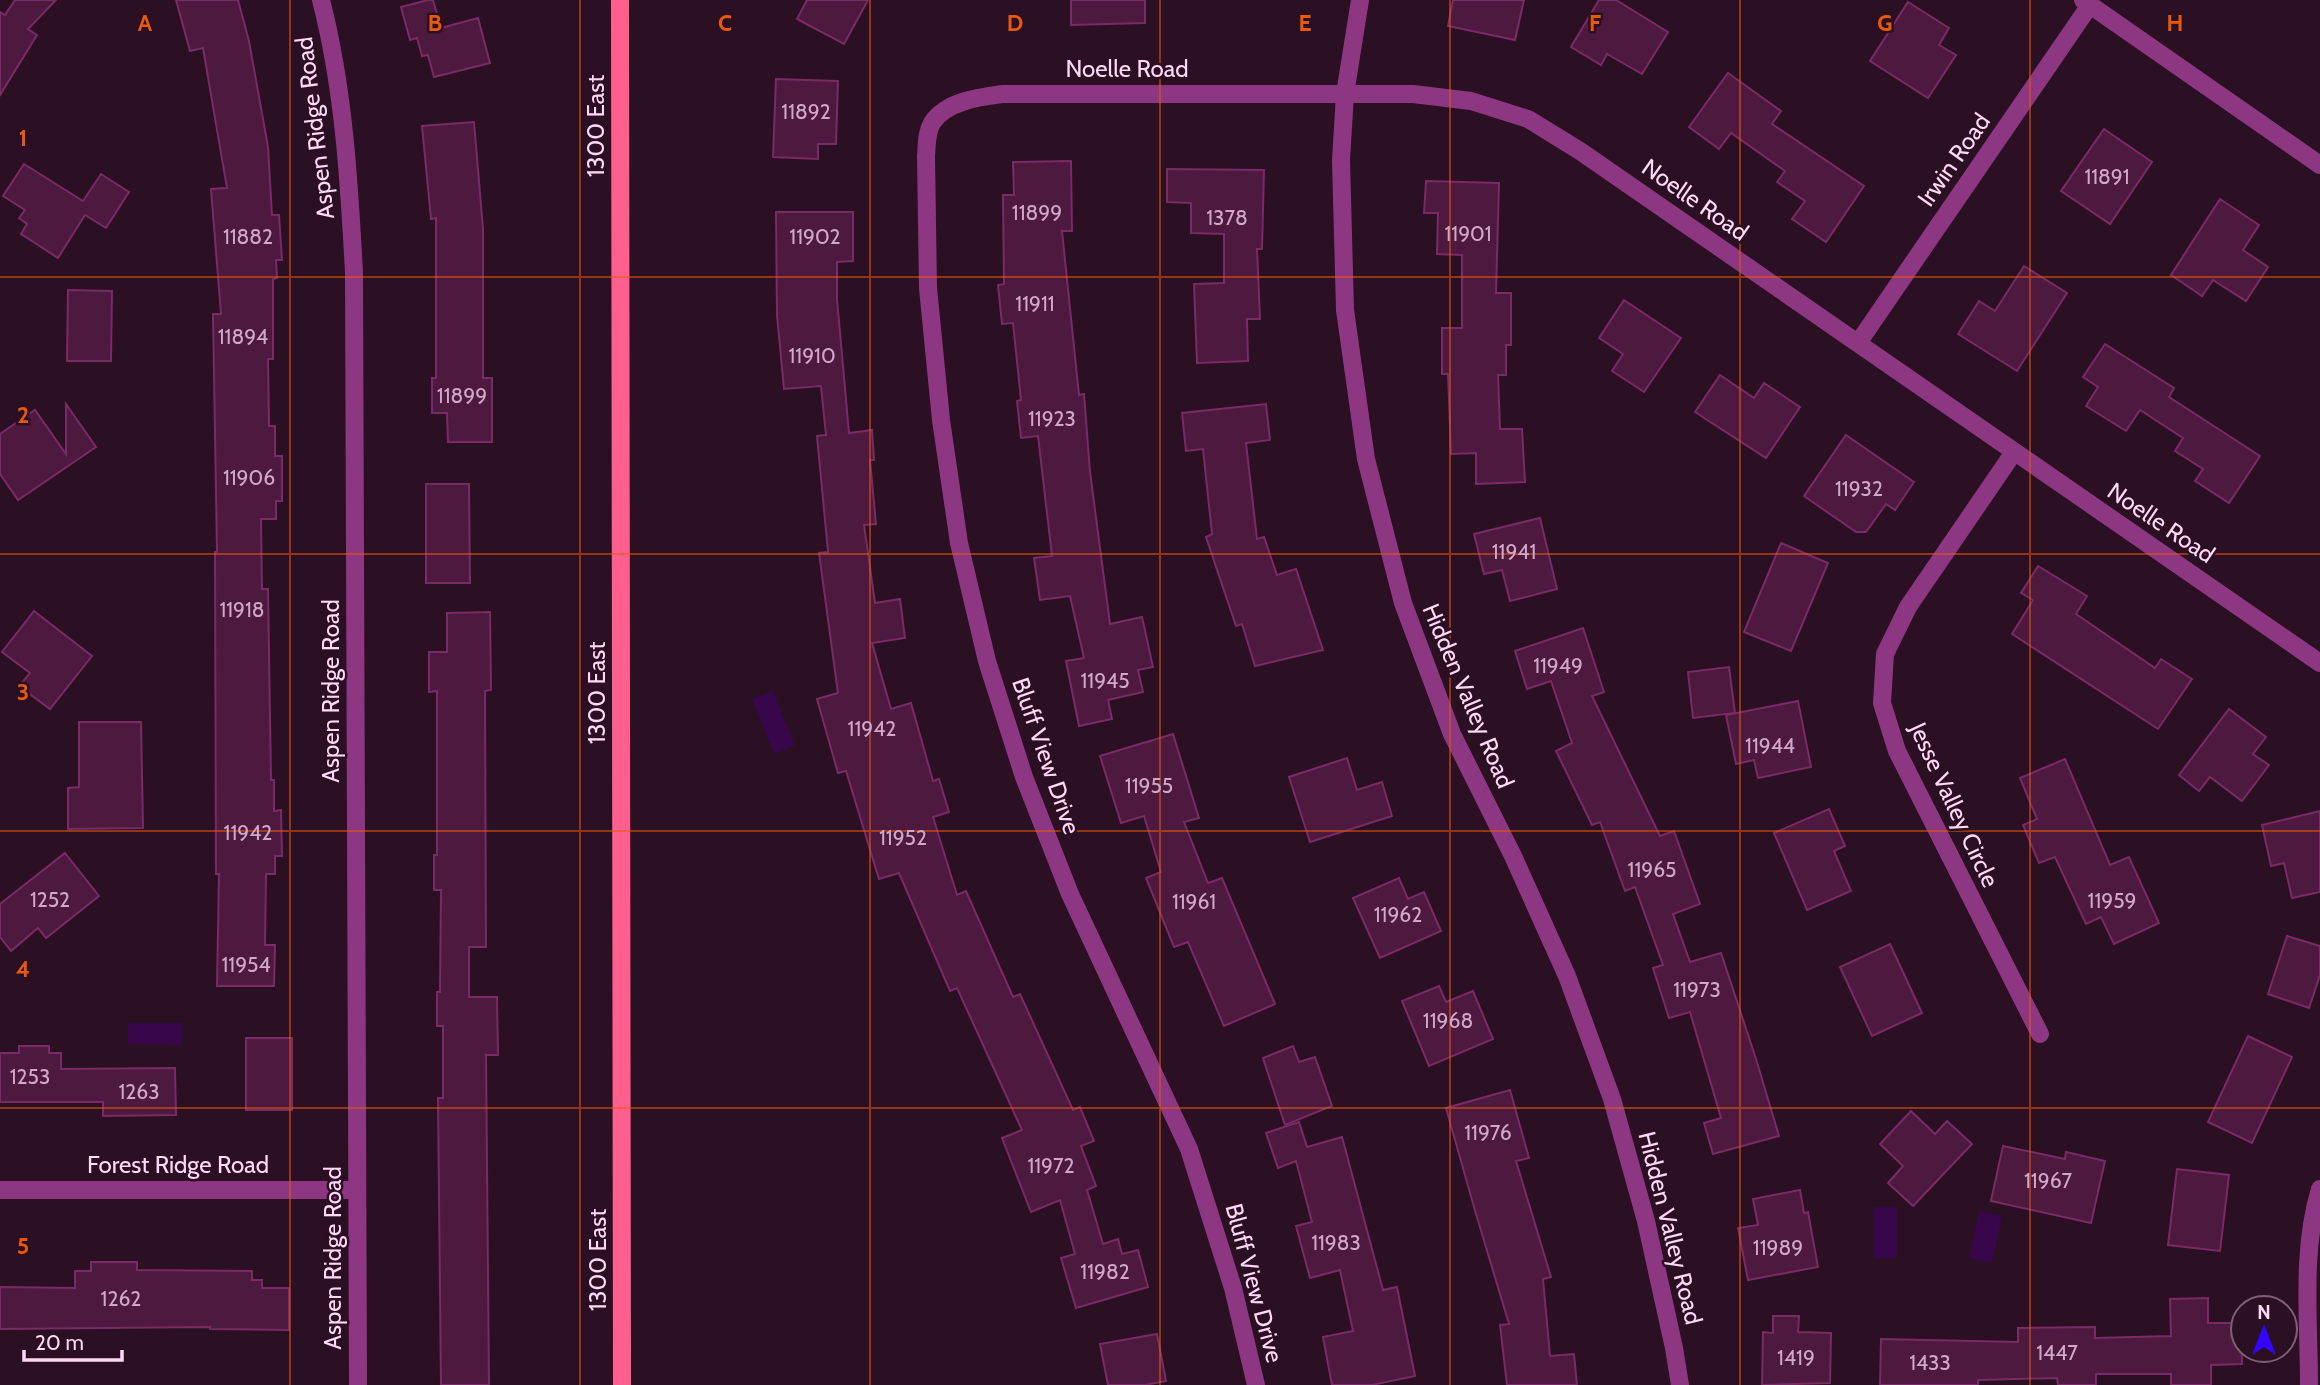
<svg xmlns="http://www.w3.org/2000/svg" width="2320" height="1385" viewBox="0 0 2320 1385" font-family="Cabin,sans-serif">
  <rect width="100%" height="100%" fill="#2b0f23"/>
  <g fill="#38074b">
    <path d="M 773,691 L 795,746 L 774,754 L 752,699 Z"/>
    <path d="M 128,1023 L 182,1023 L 182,1045 L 128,1044 Z"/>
    <rect x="1874" y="1207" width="23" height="51"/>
    <path d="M 1979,1211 L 2002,1216 L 1992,1263 L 1969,1258 Z"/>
  </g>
  <g fill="#4d193e" stroke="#7a2a64" stroke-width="2">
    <path d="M 15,0 L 56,0 L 28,29 L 37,35 L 0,95 L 0,12 L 5,15 Z"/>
    <path d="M 176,0 L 238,0 L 249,41 L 268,147 L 272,215 L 279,215 L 282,260 L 276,260 L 277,278 L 273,279 L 273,359 L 268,359 L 269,426 L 275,426 L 275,456 L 282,456 L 282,501 L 276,501 L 276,519 L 261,519 L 262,589 L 268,589 L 271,780 L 274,780 L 274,811 L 281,810 L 282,856 L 275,856 L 275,874 L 266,874 L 265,945 L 275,945 L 274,986 L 217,986 L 219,874 L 216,874 L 215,552 L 217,552 L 213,314 L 221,314 L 211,189 L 227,188 L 203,48 L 190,51 Z"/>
    <path d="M 428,0 L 433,0 L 441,28 L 478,18 L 490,63 L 434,77 L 428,55 L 422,56 L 417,38 L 410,40 L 401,7 Z"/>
    <path d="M 807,0 L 868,0 L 844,44 L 797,19 Z"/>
    <path d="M 1071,0 L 1145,0 L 1145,23 L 1071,25 Z"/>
    <path d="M 1453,0 L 1524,0 L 1515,40 L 1448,26 Z"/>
    <path d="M 1599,0 L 1616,0 L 1668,32 L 1642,74 L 1607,54 L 1601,65 L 1571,47 Z"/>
    <path d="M 1908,2 L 1949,28 L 1939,45 L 1956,55 L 1928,98 L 1870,61 Z"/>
    <path d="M 1728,73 L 1781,111 L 1772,124 L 1864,186 L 1826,242 L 1792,219 L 1805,201 L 1777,182 L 1785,171 L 1731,133 L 1719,149 L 1689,127 Z"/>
    <path d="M 776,79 L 838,81 L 836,144 L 818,144 L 818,159 L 773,157 Z"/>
    <path d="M 474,122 L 483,229 L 483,378 L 492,378 L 492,442 L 448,442 L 447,413 L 432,413 L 432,378 L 436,378 L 436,218 L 431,219 L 422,126 Z"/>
    <path d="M 2104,129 L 2152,162 L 2110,224 L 2061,191 Z"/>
    <path d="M 1071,161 L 1072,231 L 1062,231 L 1079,395 L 1084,394 L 1090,472 L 1110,624 L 1142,617 L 1153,667 L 1138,670 L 1143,692 L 1108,700 L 1112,719 L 1079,726 L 1066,661 L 1084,658 L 1070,596 L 1040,600 L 1034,558 L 1052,556 L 1038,436 L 1021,438 L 1017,401 L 1021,400 L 1013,323 L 1002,324 L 998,285 L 1004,284 L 1003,195 L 1014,195 L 1013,162 Z"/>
    <path d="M 24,164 L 83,201 L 101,174 L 129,192 L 106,228 L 85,215 L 58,258 L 21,234 L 27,224 L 19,218 L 25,210 L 3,196 Z"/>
    <path d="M 1167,169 L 1264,170 L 1262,249 L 1257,249 L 1260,319 L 1247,319 L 1248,361 L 1197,363 L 1194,284 L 1224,283 L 1224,234 L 1191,233 L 1191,203 L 1167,202 Z"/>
    <path d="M 1426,181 L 1499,183 L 1496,293 L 1511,293 L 1511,345 L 1506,345 L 1506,375 L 1498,375 L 1500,429 L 1522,429 L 1525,482 L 1476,484 L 1476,453 L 1451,454 L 1448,374 L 1442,374 L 1442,328 L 1462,328 L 1462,255 L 1437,254 L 1438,213 L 1424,213 Z"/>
    <path d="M 2220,199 L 2259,225 L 2243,250 L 2268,267 L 2246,301 L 2213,280 L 2202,296 L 2171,275 Z"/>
    <path d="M 776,212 L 853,212 L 853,261 L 837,262 L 837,299 L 849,433 L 872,430 L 874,460 L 870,460 L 876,524 L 864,525 L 875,603 L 900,599 L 905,638 L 872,643 L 891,709 L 911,703 L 933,781 L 939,779 L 949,812 L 933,817 L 957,895 L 966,891 L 1013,997 L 1020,994 L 1073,1110 L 1080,1107 L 1094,1141 L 1081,1146 L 1096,1186 L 1087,1190 L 1103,1244 L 1118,1239 L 1122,1254 L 1138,1250 L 1148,1287 L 1076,1308 L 1061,1258 L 1075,1254 L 1060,1200 L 1031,1212 L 1002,1138 L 1022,1130 L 957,988 L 950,991 L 899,873 L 879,879 L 846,771 L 838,773 L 817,699 L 838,693 L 819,553 L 828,552 L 817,436 L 826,435 L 821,386 L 784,389 L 777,315 Z"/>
    <path d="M 2024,266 L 2067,293 L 2017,371 L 1958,334 L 1979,301 L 1995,311 Z"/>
    <path d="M 68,290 L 112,291 L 111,361 L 67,361 Z"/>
    <path d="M 1624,300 L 1681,338 L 1644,392 L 1612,371 L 1623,354 L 1599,338 Z"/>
    <path d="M 2105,344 L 2174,388 L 2169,397 L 2260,456 L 2229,503 L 2195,481 L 2203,469 L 2175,451 L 2183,438 L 2140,410 L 2126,431 L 2086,406 L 2098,387 L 2083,377 Z"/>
    <path d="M 1720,375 L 1754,398 L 1764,383 L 1800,407 L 1766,458 L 1695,412 Z"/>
    <path d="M 66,404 L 96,447 L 18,500 L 0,474 L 0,434 L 35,410 L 66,454 Z"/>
    <path d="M 1266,404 L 1270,440 L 1246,443 L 1257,539 L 1264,537 L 1277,575 L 1296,569 L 1323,650 L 1255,666 L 1242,624 L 1236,626 L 1206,537 L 1212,534 L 1203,449 L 1186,451 L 1182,413 Z"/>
    <path d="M 1846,435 L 1914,482 L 1895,510 L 1886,504 L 1866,532 L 1856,532 L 1804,496 Z"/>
    <path d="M 426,484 L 469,484 L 470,583 L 426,583 Z"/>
    <path d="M 1540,518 L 1557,589 L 1510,601 L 1502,570 L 1484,574 L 1474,534 Z"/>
    <path d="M 1781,543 L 1828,563 L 1791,651 L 1744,632 Z"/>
    <path d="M 2038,566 L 2087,596 L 2076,614 L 2155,668 L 2161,659 L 2192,679 L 2158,729 L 2012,634 L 2033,600 L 2021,593 Z"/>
    <path d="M 34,611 L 92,656 L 50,709 L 19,686 L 30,673 L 2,652 Z"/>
    <path d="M 490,612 L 491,690 L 485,691 L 486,947 L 469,947 L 469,997 L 497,997 L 498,1055 L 486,1055 L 489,1385 L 441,1385 L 438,1098 L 443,1098 L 443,1026 L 437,1026 L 437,992 L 440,992 L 441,890 L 434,890 L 434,855 L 437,855 L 437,691 L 429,692 L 429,652 L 447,652 L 447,613 Z"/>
    <path d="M 1583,628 L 1604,692 L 1592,696 L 1660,836 L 1674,831 L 1700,904 L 1673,914 L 1690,962 L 1721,953 L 1756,1059 L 1779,1136 L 1713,1154 L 1704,1123 L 1721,1118 L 1690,1012 L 1669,1018 L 1653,968 L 1663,965 L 1635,887 L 1625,891 L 1600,822 L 1592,825 L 1556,751 L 1572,743 L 1551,681 L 1527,689 L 1515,651 Z"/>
    <path d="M 1729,667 L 1735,713 L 1693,718 L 1688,672 Z"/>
    <path d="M 1798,701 L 1811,767 L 1758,778 L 1754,760 L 1736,764 L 1726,715 Z"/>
    <path d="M 2229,709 L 2266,737 L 2253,754 L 2269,765 L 2242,801 L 2210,777 L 2199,791 L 2179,775 Z"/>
    <path d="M 79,722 L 141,722 L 143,828 L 68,829 L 68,788 L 79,787 Z"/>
    <path d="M 1173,734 L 1199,818 L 1184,822 L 1208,883 L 1222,878 L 1275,1004 L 1224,1026 L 1188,942 L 1174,947 L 1146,878 L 1161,872 L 1144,816 L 1121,823 L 1100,756 Z"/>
    <path d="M 1347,758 L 1357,790 L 1382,782 L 1392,816 L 1310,842 L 1289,777 Z"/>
    <path d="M 2065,759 L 2110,865 L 2129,857 L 2159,923 L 2114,944 L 2101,917 L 2086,924 L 2055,857 L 2039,863 L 2023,825 L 2037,819 L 2020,778 Z"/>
    <path d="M 1829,809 L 1845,846 L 1834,851 L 1851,891 L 1807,910 L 1774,833 Z"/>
    <path d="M 2320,811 L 2320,892 L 2292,898 L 2284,863 L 2271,866 L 2262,825 Z"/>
    <path d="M 65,853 L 99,896 L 46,938 L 38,928 L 11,951 L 0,937 L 0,904 Z"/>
    <path d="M 1399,878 L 1408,899 L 1424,892 L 1441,931 L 1380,958 L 1353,898 Z"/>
    <path d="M 2287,936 L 2320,946 L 2320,975 L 2309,1008 L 2268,994 Z"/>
    <path d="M 1890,944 L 1922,1013 L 1872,1036 L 1840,967 Z"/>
    <path d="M 1439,986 L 1446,1002 L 1473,991 L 1493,1039 L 1429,1066 L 1402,1001 Z"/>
    <path d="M 2248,1036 L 2292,1057 L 2252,1143 L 2208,1122 Z"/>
    <rect x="246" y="1038" width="46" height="72"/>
    <path d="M 19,1046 L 49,1046 L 49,1053 L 61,1053 L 61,1069 L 175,1068 L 176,1115 L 103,1116 L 103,1102 L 0,1102 L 0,1053 L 19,1053 Z"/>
    <path d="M 1293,1046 L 1299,1062 L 1315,1057 L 1332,1106 L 1285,1125 L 1263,1058 Z"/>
    <path d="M 1510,1090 L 1529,1158 L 1516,1161 L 1551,1277 L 1543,1279 L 1550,1356 L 1574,1354 L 1577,1385 L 1507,1385 L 1500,1325 L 1509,1324 L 1476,1214 L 1446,1108 Z"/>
    <path d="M 1911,1111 L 1935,1134 L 1947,1121 L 1972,1144 L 1913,1206 L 1888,1183 L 1903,1166 L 1880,1144 Z"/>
    <path d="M 1299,1122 L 1307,1147 L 1342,1137 L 1383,1290 L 1397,1287 L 1415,1376 L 1372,1385 L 1332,1385 L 1323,1337 L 1353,1331 L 1340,1270 L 1310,1278 L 1296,1226 L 1312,1222 L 1296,1161 L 1278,1168 L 1266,1133 Z"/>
    <path d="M 2003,1146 L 2065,1159 L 2066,1152 L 2105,1161 L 2091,1223 L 1991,1201 Z"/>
    <path d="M 2177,1169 L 2229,1175 L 2220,1251 L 2168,1245 Z"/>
    <path d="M 1800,1190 L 1804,1213 L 1808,1212 L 1818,1267 L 1748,1280 L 1738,1228 L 1758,1225 L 1753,1199 Z"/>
    <path d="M 91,1262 L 137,1262 L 137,1270 L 252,1271 L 252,1280 L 262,1280 L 262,1288 L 289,1288 L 289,1330 L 210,1329 L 210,1327 L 0,1329 L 0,1287 L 75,1288 L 75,1271 L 91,1271 Z"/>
    <path d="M 2208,1298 L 2208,1323 L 2241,1323 L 2242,1364 L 2211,1365 L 2211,1385 L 2171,1385 L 2171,1374 L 2096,1374 L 2096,1385 L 2058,1385 L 2057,1378 L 1978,1380 L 1978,1385 L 1880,1385 L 1881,1339 L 2018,1342 L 2018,1328 L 2095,1327 L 2095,1338 L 2171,1336 L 2170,1299 Z"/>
    <path d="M 1773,1316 L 1799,1316 L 1798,1332 L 1831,1333 L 1830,1383 L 1762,1385 L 1763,1332 L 1773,1333 Z"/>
    <path d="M 1157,1334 L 1166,1381 L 1145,1385 L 1108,1385 L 1100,1344 Z"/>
  </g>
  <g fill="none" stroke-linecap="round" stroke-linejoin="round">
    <g stroke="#8d3782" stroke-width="18">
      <path d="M 321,0 C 344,89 349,181 354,272 L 358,1385"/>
      <path d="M 1360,0 L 1345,94 L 1341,160 L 1345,310 L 1366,459 L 1403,603 L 1452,734 L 1513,856 L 1567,976 L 1612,1099 L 1646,1221 L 1674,1348 L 1680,1385"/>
      <path d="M 2083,0 L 2320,165"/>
      <path d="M 1858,343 L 2090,5"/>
      <path d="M 2014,452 L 1908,607 L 1885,654 L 1882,703 L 1897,751 L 2040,1034"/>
      <path d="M 0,1190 L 357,1190"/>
      <path d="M 1256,1385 L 1233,1288 L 1189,1149 L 1070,894 L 1024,777 L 987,661 L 959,543 L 941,420 L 928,288 L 926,156 C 927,146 926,133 932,123 C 946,101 980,97 1003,94 L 1413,94 L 1471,101 L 1528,119 L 1580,151 L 2320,663"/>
      <path d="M 2309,1385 C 2309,1321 2301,1251 2320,1189"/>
    </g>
    <path stroke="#ff5f8d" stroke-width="18" d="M 620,0 L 622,1385"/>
  </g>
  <path fill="none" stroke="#e8590c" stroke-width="2" stroke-opacity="0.55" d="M 290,0 L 290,1385M 580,0 L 580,1385M 870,0 L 870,1385M 1160,0 L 1160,1385M 1450,0 L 1450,1385M 1740,0 L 1740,1385M 2030,0 L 2030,1385M 0,277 L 2320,277M 0,554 L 2320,554M 0,831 L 2320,831M 0,1108 L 2320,1108"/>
  <g text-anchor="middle" stroke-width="5" stroke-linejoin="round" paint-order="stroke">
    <g font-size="21" fill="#d2a8c9">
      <text x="806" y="119">11892</text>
      <text x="2107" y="184">11891</text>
      <text x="1037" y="220">11899</text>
      <text x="1227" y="225">1378</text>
      <text x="1468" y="241">11901</text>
      <text x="248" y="244">11882</text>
      <text x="815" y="244">11902</text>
      <text x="1035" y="311">11911</text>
      <text x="243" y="344">11894</text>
      <text x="812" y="363">11910</text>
      <text x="462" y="403">11899</text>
      <text x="1052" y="426">11923</text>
      <text x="249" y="485">11906</text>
      <text x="1859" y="496">11932</text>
      <text x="1514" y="559">11941</text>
      <text x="242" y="617">11918</text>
      <text x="1558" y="673">11949</text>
      <text x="1105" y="688">11945</text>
      <text x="872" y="736">11942</text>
      <text x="1770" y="753">11944</text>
      <text x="1149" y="793">11955</text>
      <text x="248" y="840">11942</text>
      <text x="903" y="845">11952</text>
      <text x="1652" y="877">11965</text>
      <text x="50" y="907">1252</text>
      <text x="2112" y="908">11959</text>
      <text x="1194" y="909">11961</text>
      <text x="1398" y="922">11962</text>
      <text x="246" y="972">11954</text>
      <text x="1697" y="997">11973</text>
      <text x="1448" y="1028">11968</text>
      <text x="30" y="1084">1253</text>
      <text x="139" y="1099">1263</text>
      <text x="1488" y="1140">11976</text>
      <text x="1051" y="1173">11972</text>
      <text x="2048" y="1188">11967</text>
      <text x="1336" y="1250">11983</text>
      <text x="1778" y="1255">11989</text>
      <text x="1105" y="1279">11982</text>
      <text x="121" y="1306">1262</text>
      <text x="2057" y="1360">1447</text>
      <text x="1796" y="1365">1419</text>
      <text x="1930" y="1370">1433</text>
    </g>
    <g font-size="24" fill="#ffd8f7" stroke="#2b0f23">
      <text x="1127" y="77">Noelle Road</text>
      <text transform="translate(596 126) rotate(-90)" y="8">1300 East</text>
      <text transform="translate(315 128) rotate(-97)" y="8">Aspen Ridge Road</text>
      <text transform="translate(1954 160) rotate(-55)" y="8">Irwin Road</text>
      <text transform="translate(1695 200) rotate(35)" y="8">Noelle Road</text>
      <text transform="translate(2161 523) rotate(34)" y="8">Noelle Road</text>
      <text transform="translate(331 691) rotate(-90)" y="8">Aspen Ridge Road</text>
      <text transform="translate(597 693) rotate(-90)" y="8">1300 East</text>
      <text transform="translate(1468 696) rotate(67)" y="8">Hidden Valley Road</text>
      <text transform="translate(1046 756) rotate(71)" y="8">Bluff View Drive</text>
      <text transform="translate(1954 805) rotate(65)" y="8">Jesse Valley Circle</text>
      <text x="178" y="1173">Forest Ridge Road</text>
      <text transform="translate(1670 1228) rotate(76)" y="8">Hidden Valley Road</text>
      <text transform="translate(333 1258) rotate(-90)" y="8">Aspen Ridge Road</text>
      <text transform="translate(598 1260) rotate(-90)" y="8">1300 East</text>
      <text transform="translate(1254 1283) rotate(75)" y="8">Bluff View Drive</text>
    </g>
  </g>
  <g font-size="23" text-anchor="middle" font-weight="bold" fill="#e8590c" stroke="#2b0f23" stroke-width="5" stroke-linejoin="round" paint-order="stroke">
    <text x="145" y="31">A</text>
    <text x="435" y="31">B</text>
    <text x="725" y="31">C</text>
    <text x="1015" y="31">D</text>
    <text x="1305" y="31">E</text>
    <text x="1595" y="31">F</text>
    <text x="1885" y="31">G</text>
    <text x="2175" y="31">H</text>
    <text x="23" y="146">1</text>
    <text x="23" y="423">2</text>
    <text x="23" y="700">3</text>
    <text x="23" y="977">4</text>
    <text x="23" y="1254">5</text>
  </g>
  <g transform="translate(2264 1329)"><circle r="33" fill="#2b0f23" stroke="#805f78" stroke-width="2"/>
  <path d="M0-5L12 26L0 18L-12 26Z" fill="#3304ff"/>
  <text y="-10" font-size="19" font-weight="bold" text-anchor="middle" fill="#ffd8f7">N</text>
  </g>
  <path d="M24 1350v10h98v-10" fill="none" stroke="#ffd8f7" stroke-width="3.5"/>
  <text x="35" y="1350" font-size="21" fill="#ffd8f7" stroke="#2b0f23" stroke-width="5" paint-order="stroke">20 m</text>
</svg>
